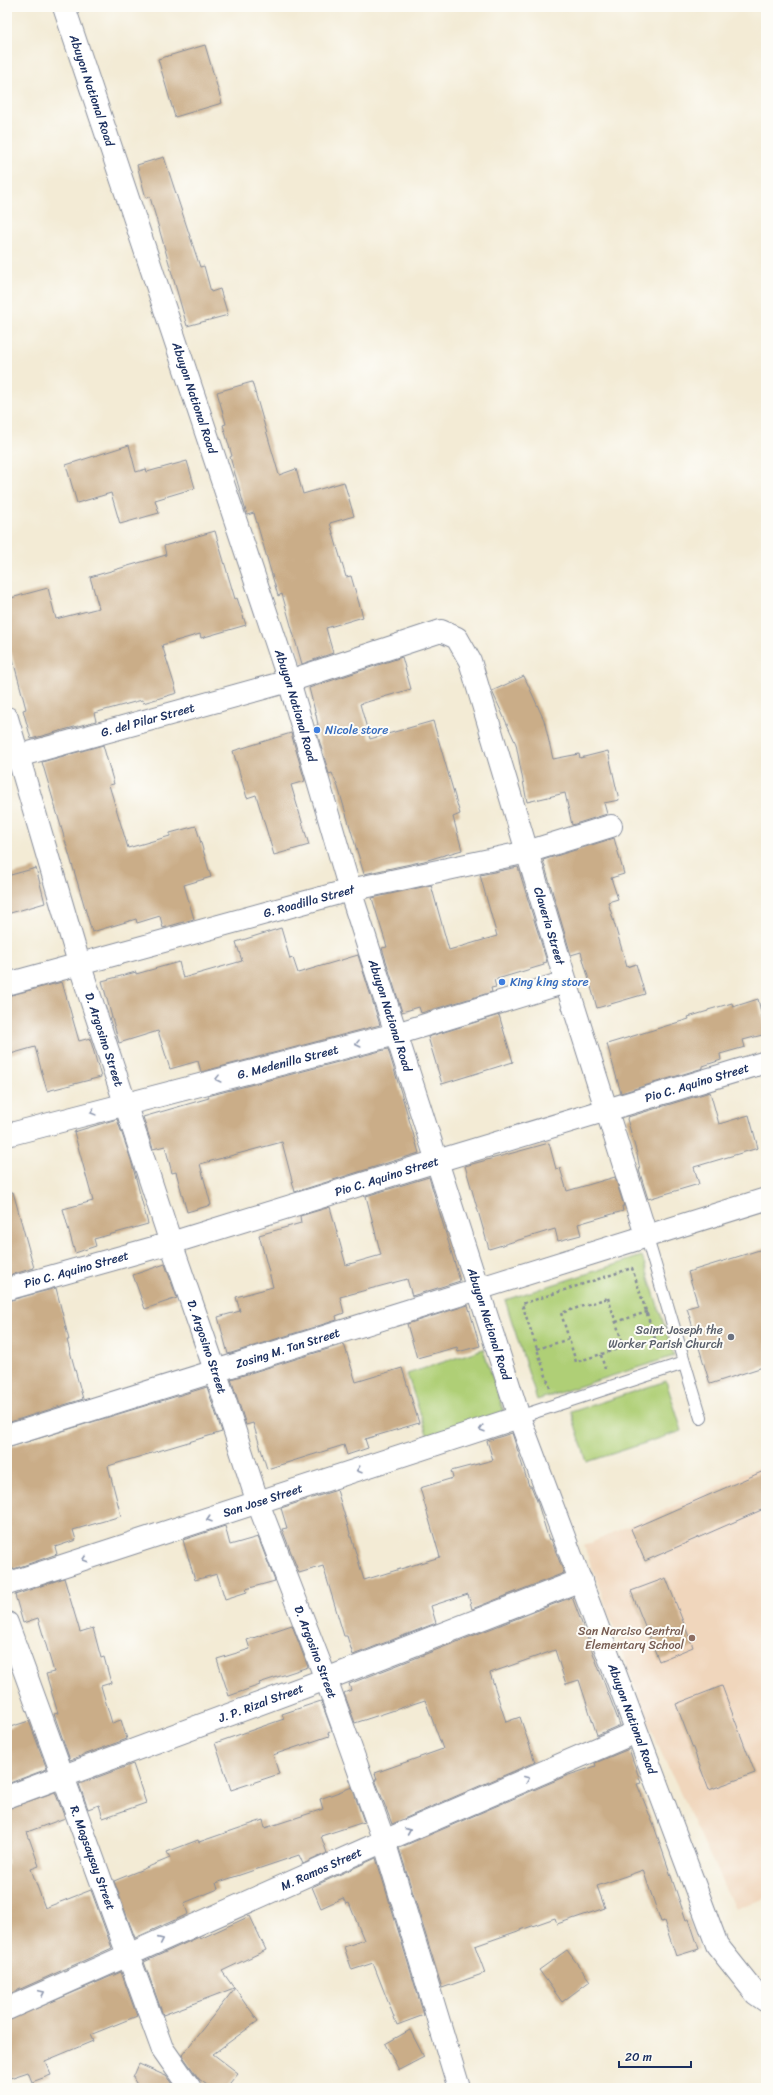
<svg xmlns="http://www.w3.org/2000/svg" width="773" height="2095" viewBox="0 0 773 2095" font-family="Sriracha,sans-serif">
  <rect width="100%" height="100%" fill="#fdfcf7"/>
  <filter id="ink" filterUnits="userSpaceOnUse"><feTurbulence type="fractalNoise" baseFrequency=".025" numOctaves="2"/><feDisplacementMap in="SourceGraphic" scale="8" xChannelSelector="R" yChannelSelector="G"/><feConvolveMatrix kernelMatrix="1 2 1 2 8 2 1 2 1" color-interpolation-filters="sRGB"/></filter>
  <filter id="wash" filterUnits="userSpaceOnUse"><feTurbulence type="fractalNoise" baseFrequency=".012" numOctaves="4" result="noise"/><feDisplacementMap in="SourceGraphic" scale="16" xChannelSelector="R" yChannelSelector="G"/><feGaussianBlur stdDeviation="0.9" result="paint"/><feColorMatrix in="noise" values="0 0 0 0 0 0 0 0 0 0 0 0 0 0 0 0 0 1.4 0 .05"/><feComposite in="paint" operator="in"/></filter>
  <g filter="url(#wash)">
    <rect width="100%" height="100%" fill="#f3ebd5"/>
    <path fill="#f0d6bc" d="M 766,1464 L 766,1898 L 735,1909 L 651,1731 L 584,1546 Z"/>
    <g fill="#afcf76" stroke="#657f6a">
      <path d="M 642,1256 L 674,1356 L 537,1400 L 505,1300 Z"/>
      <path d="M 483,1349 L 505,1415 L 429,1440 L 407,1374 Z"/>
      <path d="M 666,1381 L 682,1431 L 587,1462 L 571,1412 Z"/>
    </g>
    <g id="blocks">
      <g fill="#caad88">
        <path d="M 205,45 L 222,103 L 175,117 L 158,59 Z"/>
        <path d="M 164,157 L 200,267 L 204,266 L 211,292 L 220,289 L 228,315 L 187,326 L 150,197 L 146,198 L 137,165 Z"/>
        <path d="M 252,382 L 279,475 L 296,469 L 303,494 L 344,482 L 354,516 L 330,523 L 346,577 L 351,576 L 363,617 L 326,628 L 333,653 L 302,664 L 282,594 L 278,596 L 254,513 L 247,515 L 230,457 L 232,456 L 223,425 L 226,424 L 217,392 Z"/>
        <path d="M 129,445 L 136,472 L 146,469 L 147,472 L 187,461 L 195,488 L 155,500 L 159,513 L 120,524 L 111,493 L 77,503 L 66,465 Z"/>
        <path d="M 215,531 L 235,599 L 237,598 L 246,625 L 201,638 L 200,634 L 162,645 L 177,693 L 143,703 L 142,700 L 94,713 L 96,721 L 31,739 L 23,710 L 26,709 L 7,637 L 7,599 L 48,588 L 56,619 L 99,608 L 90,577 L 166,555 L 164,546 Z"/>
        <path d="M 402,657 L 411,689 L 360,704 L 370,739 L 433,721 L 460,814 L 453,817 L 462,850 L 424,861 L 364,874 L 338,787 L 332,773 L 329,774 L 315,726 L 318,725 L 316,715 L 309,688 Z"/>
        <path d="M 524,676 L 544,720 L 553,759 L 579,754 L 580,758 L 608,751 L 619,800 L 604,803 L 607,814 L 572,825 L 565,793 L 527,802 L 516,744 L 492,691 Z"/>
        <path d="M 291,733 L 305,781 L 291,785 L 309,845 L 274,855 L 256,795 L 247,798 L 233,751 Z"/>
        <path d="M 103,745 L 114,784 L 109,785 L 128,848 L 170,836 L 170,833 L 196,826 L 211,877 L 184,885 L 194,919 L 163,928 L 160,916 L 137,923 L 136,919 L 92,932 L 42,762 Z"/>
        <path d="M 614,838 L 624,874 L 611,878 L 618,899 L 608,902 L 627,967 L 636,964 L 645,994 L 597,1008 L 581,952 L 571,955 L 543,860 Z"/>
        <path d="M 518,867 L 547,962 L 543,963 L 544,965 L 494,980 L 496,987 L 491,988 L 492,992 L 421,1013 L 419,1007 L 402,1012 L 382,948 L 387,947 L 372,898 L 431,885 L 449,950 L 497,936 L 480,875 Z"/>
        <path d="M 36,868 L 45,903 L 7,914 L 7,876 Z"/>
        <path d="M 281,928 L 290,959 L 293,958 L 298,973 L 358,955 L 380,1025 L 201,1072 L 198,1061 L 170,1069 L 158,1031 L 119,1043 L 102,981 L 136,972 L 136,974 L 179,962 L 183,978 L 242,961 L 236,942 Z"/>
        <path d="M 62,982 L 79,1041 L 90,1038 L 101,1077 L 47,1091 L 35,1047 L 7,1055 L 7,996 Z"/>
        <path d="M 758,999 L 766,1034 L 743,1040 L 745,1047 L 720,1054 L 721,1060 L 703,1066 L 703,1068 L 621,1093 L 607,1044 L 689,1019 L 688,1017 L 708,1011 L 708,1010 L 732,1003 L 733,1007 Z"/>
        <path d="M 499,1015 L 513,1062 L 442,1084 L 428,1037 Z"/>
        <path d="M 388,1049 L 419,1153 L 295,1192 L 282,1142 L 200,1164 L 211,1205 L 187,1212 L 176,1172 L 172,1173 L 165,1146 L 153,1149 L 143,1117 L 209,1098 L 208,1096 Z"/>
        <path d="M 710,1092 L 719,1124 L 749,1115 L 758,1148 L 694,1167 L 699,1184 L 648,1199 L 639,1170 L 640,1170 L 637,1154 L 627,1119 L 628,1117 Z"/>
        <path d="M 117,1119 L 131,1160 L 148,1224 L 94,1239 L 96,1246 L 75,1253 L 63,1209 L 93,1201 L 74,1132 Z"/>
        <path d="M 549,1143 L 556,1169 L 560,1168 L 567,1191 L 615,1177 L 624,1206 L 622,1206 L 623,1211 L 578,1224 L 581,1235 L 558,1241 L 555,1229 L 489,1249 L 465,1166 Z"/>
        <path d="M 429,1177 L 460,1281 L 412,1296 L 407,1279 L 340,1297 L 344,1313 L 336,1316 L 337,1320 L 228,1354 L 218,1317 L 240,1311 L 236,1297 L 273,1287 L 259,1235 L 301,1223 L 300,1216 L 330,1207 L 346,1265 L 381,1255 L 366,1196 Z"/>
        <path d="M 13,1192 L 34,1268 L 7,1276 L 7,1193 Z"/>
        <path d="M 766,1248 L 766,1366 L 710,1384 L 687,1308 L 698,1305 L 688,1272 Z"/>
        <path d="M 165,1264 L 177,1298 L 145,1309 L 133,1275 Z"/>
        <path d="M 56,1288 L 69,1340 L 67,1340 L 83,1399 L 7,1423 L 7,1301 Z"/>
        <path d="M 468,1305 L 480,1346 L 458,1352 L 457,1347 L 417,1358 L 407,1324 Z"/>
        <path d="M 344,1344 L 356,1382 L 402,1368 L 419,1423 L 365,1439 L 368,1448 L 347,1455 L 344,1445 L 267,1469 L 253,1423 L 246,1425 L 231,1379 Z"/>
        <path d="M 207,1387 L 222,1432 L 108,1466 L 121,1516 L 73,1530 L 76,1540 L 55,1547 L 57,1554 L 8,1571 L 7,1448 Z"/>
        <path d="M 512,1433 L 529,1486 L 531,1486 L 537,1501 L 549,1540 L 551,1539 L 564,1573 L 472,1609 L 468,1594 L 431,1606 L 436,1623 L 353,1655 L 347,1636 L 344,1636 L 323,1566 L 299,1573 L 282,1529 L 287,1528 L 281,1508 L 337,1490 L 364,1580 L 440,1557 L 420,1488 L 453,1478 L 451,1471 L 493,1460 L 487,1441 Z"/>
        <path d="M 766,1470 L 766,1508 L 645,1561 L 631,1529 Z"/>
        <path d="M 225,1526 L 230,1545 L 258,1537 L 275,1581 L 246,1589 L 247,1592 L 225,1599 L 217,1574 L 195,1580 L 183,1540 Z"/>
        <path d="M 64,1578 L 80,1632 L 93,1628 L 101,1658 L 104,1657 L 111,1683 L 101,1686 L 112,1723 L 121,1720 L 127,1739 L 70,1760 L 54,1714 L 58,1713 L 46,1674 L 54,1672 L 38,1618 L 23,1623 L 15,1595 Z"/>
        <path d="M 666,1578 L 693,1647 L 659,1661 L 631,1591 Z"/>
        <path d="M 572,1597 L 620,1725 L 597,1735 L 579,1680 L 566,1684 L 555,1650 L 490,1673 L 506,1722 L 520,1717 L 535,1762 L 392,1824 L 375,1779 L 377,1779 L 375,1773 L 443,1749 L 425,1700 L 355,1723 L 344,1693 L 351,1690 L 349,1684 Z"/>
        <path d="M 292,1625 L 308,1667 L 259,1683 L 260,1685 L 229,1696 L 217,1659 L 250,1649 L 247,1640 Z"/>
        <path d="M 722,1686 L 755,1773 L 709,1790 L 676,1704 Z"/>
        <path d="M 321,1701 L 332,1731 L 328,1733 L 329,1736 L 273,1755 L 279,1774 L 231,1790 L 215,1743 L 284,1719 L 282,1714 Z"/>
        <path d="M 29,1721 L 47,1769 L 7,1784 L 7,1728 Z"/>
        <path d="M 629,1749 L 641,1783 L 637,1784 L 654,1826 L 686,1920 L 689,1919 L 699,1949 L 676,1956 L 664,1921 L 661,1922 L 643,1870 L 597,1886 L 605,1908 L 557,1924 L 555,1918 L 475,1946 L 485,1973 L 442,1988 L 399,1848 L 566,1776 L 596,1766 L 595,1763 Z"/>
        <path d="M 133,1764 L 146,1803 L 103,1818 L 99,1805 L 88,1809 L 79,1784 Z"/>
        <path d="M 352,1787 L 364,1822 L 321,1836 L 327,1853 L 303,1864 L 299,1855 L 216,1883 L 218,1889 L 184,1903 L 188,1914 L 135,1938 L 114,1881 L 170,1858 L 167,1852 L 198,1840 L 199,1842 L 263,1820 L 265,1828 L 323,1809 L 320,1799 Z"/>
        <path d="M 55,1792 L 65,1818 L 27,1832 L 39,1866 L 31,1869 L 45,1908 L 91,1890 L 112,1948 L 7,1995 L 7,1809 Z"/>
        <path d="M 376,1858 L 424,2015 L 397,2025 L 373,1963 L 352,1970 L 344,1947 L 364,1940 L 349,1903 L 346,1904 L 343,1898 L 321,1908 L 312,1887 Z"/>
        <path d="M 250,1916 L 266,1950 L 222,1971 L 234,1988 L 163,2015 L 144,1962 L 199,1937 L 200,1939 Z"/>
        <path d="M 567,1950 L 590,1981 L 562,2002 L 539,1970 Z"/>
        <path d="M 121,1972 L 137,2016 L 90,2035 L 93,2041 L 45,2061 L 51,2075 L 32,2082 L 28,2072 L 7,2079 L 7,2021 Z"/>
        <path d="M 235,1988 L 258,2021 L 213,2054 L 238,2073 L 226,2088 L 211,2088 L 199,2079 L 182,2055 Z"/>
        <path d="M 410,2030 L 424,2057 L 399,2070 L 385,2044 Z"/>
        <path d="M 139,2064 L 166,2076 L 175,2088 L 139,2088 L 133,2078 Z"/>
      </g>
    </g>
  </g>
  <g filter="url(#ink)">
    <use href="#blocks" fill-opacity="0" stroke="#878d9a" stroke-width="1"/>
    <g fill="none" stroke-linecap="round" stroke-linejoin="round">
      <defs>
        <g id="service">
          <path d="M 646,1235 L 701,1418"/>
          <path d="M 519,1417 L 684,1363"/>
        </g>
        <g id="minor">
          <path id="s1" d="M 7,718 L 79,963 L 171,1243 L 215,1370 L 258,1503 L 326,1679 L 384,1841 L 459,2088"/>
          <path id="s2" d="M 7,759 L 289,681 L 441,631 L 457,638 L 470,661 L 566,982 L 646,1235"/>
          <path id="s3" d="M 7,984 L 350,890 L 527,852 L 611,826"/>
          <path id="s4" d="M 7,1135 L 396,1034 L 566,982"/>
          <path id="s5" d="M 7,1289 L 171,1243 L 437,1161 L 766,1062"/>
          <path id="s6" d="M 7,1436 L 766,1199"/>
          <path id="s7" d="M 7,1584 L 519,1417"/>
          <path id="s8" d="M 7,1623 L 162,2048 L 190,2088"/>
          <path id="s9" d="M 7,1797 L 326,1679 L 581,1580"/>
          <path id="s10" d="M 7,2009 L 384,1841 L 636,1732"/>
        </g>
        <g id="tertiary">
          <path id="s11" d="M 64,7 L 289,681 L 350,890 L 519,1417 L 717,1945 L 756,1994 L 766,2001"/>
        </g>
      </defs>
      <use href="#service" stroke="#878d9a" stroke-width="14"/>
      <use href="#minor" stroke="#878d9a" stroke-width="24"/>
      <use href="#tertiary" stroke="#878d9a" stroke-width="24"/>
      <g stroke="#878d9a" stroke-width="2.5" stroke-dasharray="3 3" stroke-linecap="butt">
        <path d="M 608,1298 L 624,1347 L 576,1362 L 561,1313 Z"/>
        <path d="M 616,1322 L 647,1312"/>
        <path d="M 537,1349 L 569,1339"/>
        <path d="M 601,1355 L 605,1369"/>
        <path d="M 550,1388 L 522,1304 L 632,1268 L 659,1351"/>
      </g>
      <use href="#service" stroke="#fff" stroke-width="12"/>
      <use href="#minor" stroke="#fff" stroke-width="22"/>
      <use href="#tertiary" stroke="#fff" stroke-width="22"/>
    </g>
    <defs><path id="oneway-chevron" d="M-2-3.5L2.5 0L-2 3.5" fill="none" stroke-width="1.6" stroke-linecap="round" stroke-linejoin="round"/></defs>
    <g stroke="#8d97ae">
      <use href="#oneway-chevron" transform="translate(358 1044) rotate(166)"/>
      <use href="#oneway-chevron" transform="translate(218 1079) rotate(166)"/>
      <use href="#oneway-chevron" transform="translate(93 1112) rotate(165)"/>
      <use href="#oneway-chevron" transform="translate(482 1429) rotate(162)"/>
      <use href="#oneway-chevron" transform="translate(359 1470) rotate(162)"/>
      <use href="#oneway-chevron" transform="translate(209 1519) rotate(162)"/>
      <use href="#oneway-chevron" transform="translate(85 1559) rotate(162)"/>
      <use href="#oneway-chevron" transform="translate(527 1779) rotate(-23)"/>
      <use href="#oneway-chevron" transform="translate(408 1831) rotate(-23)"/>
      <use href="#oneway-chevron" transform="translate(161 1940) rotate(-24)"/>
      <use href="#oneway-chevron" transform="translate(42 1993) rotate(-25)"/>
    </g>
  </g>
  <g fill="#3f7fe0" stroke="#fdfcf7" stroke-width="1.5">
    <circle cx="317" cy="730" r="4"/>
    <circle cx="502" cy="982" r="4"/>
  </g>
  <circle fill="#6b7280" stroke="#fdfcf7" stroke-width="1.5" cx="731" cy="1337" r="4"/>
  <circle fill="#8d6e63" stroke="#fdfcf7" stroke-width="1.5" cx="692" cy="1638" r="4"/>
  <g text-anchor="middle" stroke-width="4" stroke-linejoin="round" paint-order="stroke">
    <g font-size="12" fill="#1b2f5e" stroke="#fdfcf7">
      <text dy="4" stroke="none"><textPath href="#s11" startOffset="88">Abuyon National Road</textPath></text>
      <text dy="4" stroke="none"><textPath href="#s11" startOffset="412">Abuyon National Road</textPath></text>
      <text dy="4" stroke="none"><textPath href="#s11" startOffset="736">Abuyon National Road</textPath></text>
      <text dy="4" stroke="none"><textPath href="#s2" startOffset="146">G. del Pilar Street</textPath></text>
      <text dy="4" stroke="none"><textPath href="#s3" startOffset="313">G. Roadilla Street</textPath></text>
      <text dy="4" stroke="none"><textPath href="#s2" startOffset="773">Claveria Street</textPath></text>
      <text dy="4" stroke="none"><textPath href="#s11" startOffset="1060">Abuyon National Road</textPath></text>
      <text dy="4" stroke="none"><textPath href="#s1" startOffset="336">D. Argosino Street</textPath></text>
      <text dy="4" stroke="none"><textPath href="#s4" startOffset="290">G. Medenilla Street</textPath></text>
      <text dy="4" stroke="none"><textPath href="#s5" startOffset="720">Pio C. Aquino Street</textPath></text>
      <text dy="4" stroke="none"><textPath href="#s5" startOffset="396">Pio C. Aquino Street</textPath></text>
      <text dy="4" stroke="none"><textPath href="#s5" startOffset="72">Pio C. Aquino Street</textPath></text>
      <text dy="4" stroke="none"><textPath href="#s11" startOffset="1384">Abuyon National Road</textPath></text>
      <text dy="4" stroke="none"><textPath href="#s1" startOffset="660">D. Argosino Street</textPath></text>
      <text dy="4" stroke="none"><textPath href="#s6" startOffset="294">Zosing M. Tan Street</textPath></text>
      <text dy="4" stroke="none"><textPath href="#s7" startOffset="269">San Jose Street</textPath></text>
      <text dy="4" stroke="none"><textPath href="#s1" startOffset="984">D. Argosino Street</textPath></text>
      <text dy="4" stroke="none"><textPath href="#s9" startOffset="271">J. P. Rizal Street</textPath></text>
      <text dy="4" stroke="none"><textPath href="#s11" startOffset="1804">Abuyon National Road</textPath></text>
      <text dy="4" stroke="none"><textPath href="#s8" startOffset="250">R. Magsaysay Street</textPath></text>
      <text dy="4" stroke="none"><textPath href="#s10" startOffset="344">M. Ramos Street</textPath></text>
    </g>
    <g font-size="12" fill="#366cbe" stroke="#fdfcf7" text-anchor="start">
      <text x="325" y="734">Nicole store</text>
      <text x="510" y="986">King king store</text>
    </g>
    <g font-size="12" fill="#5b616d" stroke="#fdfcf7" text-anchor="end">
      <text x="723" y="1334">Saint Joseph the<tspan x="723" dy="14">Worker Parish Church</tspan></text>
    </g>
    <g font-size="12" fill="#785e54" stroke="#fdfcf7" text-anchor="end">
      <text x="684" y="1635">San Narciso Central<tspan x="684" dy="14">Elementary School</tspan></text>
    </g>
  </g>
  <rect width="773" height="2095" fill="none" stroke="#fdfcf7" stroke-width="24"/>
  <path d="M619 2061v6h72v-6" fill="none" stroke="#1b2f5e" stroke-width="2"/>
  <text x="625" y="2061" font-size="12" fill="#1b2f5e" stroke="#fdfcf7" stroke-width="3" paint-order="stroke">20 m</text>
</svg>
